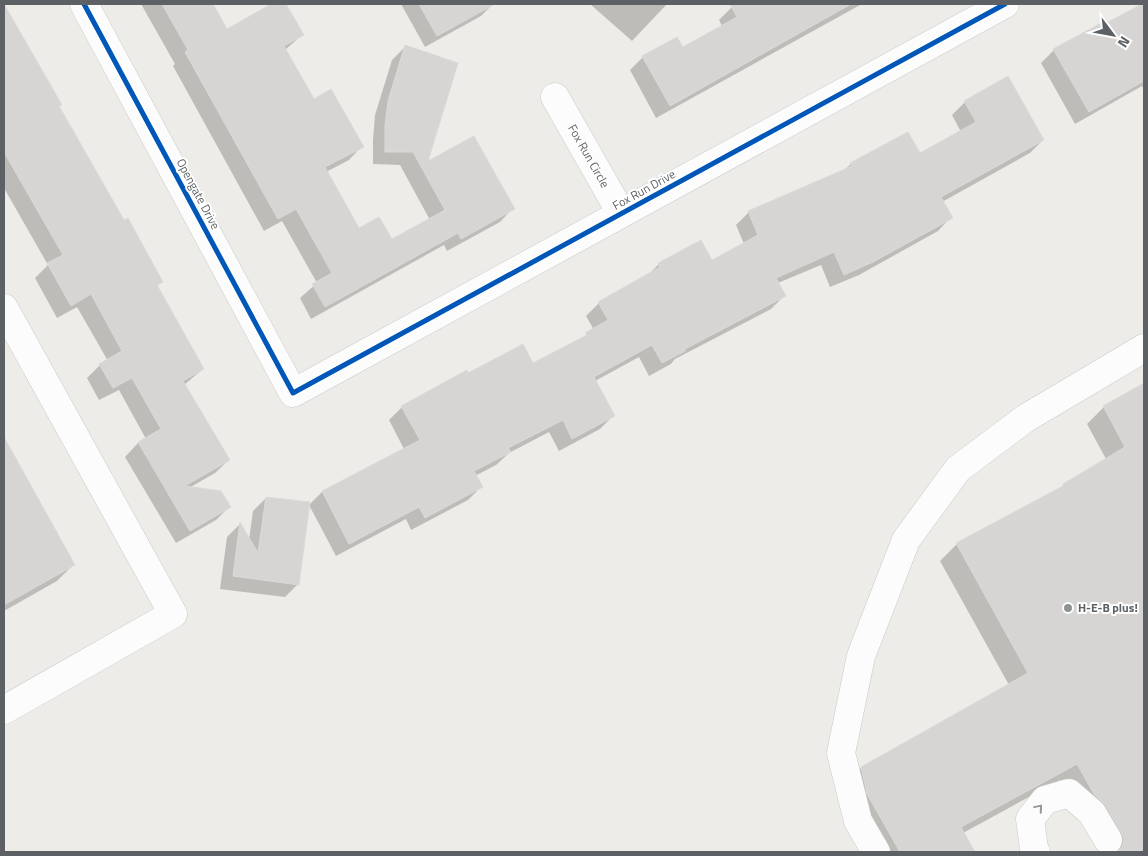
<svg xmlns="http://www.w3.org/2000/svg" width="1148" height="856" viewBox="0 0 1148 856" font-family="'Titillium Web',sans-serif">
  <rect width="100%" height="100%" fill="#edece8"/>
  <g fill="#0003">
    <path d="M 4,4 L 60,105 L 58,107 L 124,222 L 162,282 L 157,286 L 203,369 L 184,385 L 229,460 L 215,473 L 189,488 L 229,507 L 216,520 L 176,543 L 125,457 L 138,443 L 146,439 L 119,390 L 99,400 L 87,378 L 100,365 L 108,361 L 77,307 L 57,318 L 35,278 L 48,265 L 4,188 Z"/>
    <path d="M 141,4 L 211,4 L 226,30 L 273,4 L 285,4 L 302,35 L 285,50 L 313,100 L 362,146 L 349,160 L 326,172 L 359,229 L 392,241 L 430,220 L 400,165 L 373,164 L 373,140 L 375,115 L 392,60 L 405,47 L 426,163 L 513,208 L 500,222 L 447,251 L 444,245 L 311,319 L 300,298 L 317,283 L 282,221 L 264,231 L 173,66 L 175,64 Z"/>
    <path d="M 401,4 L 493,4 L 481,16 L 425,47 Z"/>
    <path d="M 590,4 L 667,4 L 632,41 Z"/>
    <path d="M 738,4 L 862,4 L 656,118 L 630,70 L 643,57 L 683,48 L 722,26 L 719,20 L 732,7 Z"/>
    <path d="M 1144,4 L 1144,90 L 1142,86 L 1075,124 L 1041,63 L 1054,50 Z"/>
    <path d="M 965,102 L 1043,140 L 1030,153 L 942,202 L 951,217 L 938,231 L 859,275 L 830,287 L 821,265 L 778,283 L 784,296 L 771,309 L 675,359 L 671,364 L 649,376 L 639,357 L 595,381 L 613,416 L 600,429 L 559,451 L 549,432 L 509,453 L 496,465 L 475,476 L 481,487 L 468,500 L 411,530 L 406,519 L 336,556 L 309,505 L 322,492 L 404,449 L 389,420 L 402,407 L 468,374 L 533,365 L 580,340 L 594,330 L 586,316 L 599,303 L 647,276 L 659,264 L 711,262 L 744,244 L 736,225 L 749,212 L 843,171 L 851,164 L 919,155 L 961,132 L 952,115 Z"/>
    <path d="M 1144,385 L 1144,852 L 1106,852 L 1077,811 L 1060,780 L 963,833 L 974,852 L 874,852 L 844,785 L 861,768 L 1009,685 L 940,561 L 957,544 L 1059,489 L 1064,485 L 1106,459 L 1087,424 L 1104,407 Z"/>
    <path d="M 4,439 L 73,565 L 57,581 L 4,611 Z"/>
    <path d="M 266,498 L 298,584 L 285,597 L 220,589 L 227,537 L 240,524 L 249,540 L 253,511 Z"/>
  </g>
  <g fill="#d6d5d3" stroke="#dcdad7">
    <path d="M 4,4 L 62,105 L 59,106 L 124,220 L 128,218 L 163,282 L 157,285 L 204,369 L 183,381 L 230,460 L 185,486 L 221,491 L 231,507 L 190,531 L 138,442 L 161,429 L 132,378 L 113,388 L 99,364 L 122,351 L 91,294 L 71,306 L 47,263 L 63,255 L 4,152 Z"/>
    <path d="M 162,4 L 213,4 L 227,29 L 271,4 L 286,4 L 304,35 L 284,46 L 314,99 L 331,89 L 364,147 L 325,167 L 359,228 L 379,217 L 392,239 L 445,210 L 413,152 L 385,152 L 385,126 L 388,101 L 405,45 L 458,63 L 428,161 L 474,136 L 515,209 L 461,239 L 458,233 L 325,307 L 312,284 L 332,273 L 296,209 L 278,219 L 185,52 L 188,50 Z"/>
    <path d="M 419,4 L 495,4 L 437,36 Z"/>
    <path d="M 730,4 L 851,4 L 670,106 L 642,56 L 677,37 L 683,47 L 737,17 Z"/>
    <path d="M 1142,4 L 1144,4 L 1144,81 L 1089,112 L 1053,49 L 1107,20 L 1108,22 Z"/>
    <path d="M 1008,76 L 1044,140 L 941,197 L 953,218 L 873,262 L 844,275 L 834,252 L 776,278 L 786,296 L 685,349 L 685,351 L 662,363 L 652,345 L 594,377 L 615,416 L 572,439 L 563,420 L 508,448 L 511,452 L 474,471 L 483,487 L 425,518 L 419,507 L 349,544 L 322,491 L 420,440 L 401,406 L 467,370 L 468,373 L 523,344 L 533,363 L 587,335 L 585,333 L 608,320 L 598,302 L 660,267 L 658,263 L 701,240 L 712,260 L 758,235 L 748,211 L 852,166 L 850,163 L 908,132 L 920,153 L 976,122 L 964,101 Z"/>
    <path d="M 1144,383 L 1144,852 L 1117,852 L 1122,847 L 1124,840 L 1121,832 L 1105,805 L 1094,794 L 1077,764 L 961,827 L 975,852 L 900,852 L 867,794 L 861,767 L 1028,673 L 956,543 L 1063,486 L 1063,484 L 1125,447 L 1103,406 Z"/>
    <path d="M 4,437 L 75,565 L 4,605 Z"/>
    <path d="M 266,497 L 310,502 L 299,585 L 233,576 L 240,522 L 258,553 Z"/>
  </g>
  <g fill="none" stroke-linecap="round" stroke-linejoin="round">
    <defs>
      <g id="minor">
        <path d="M 84,4 L 293,393 L 1005,4"/>
        <path id="s1" d="M 555,97 L 621,213"/>
        <path d="M 4,308 L 173,614 L 4,710"/>
        <path d="M 876,852 L 858,821 L 841,753 L 861,656 L 906,540 L 958,469 L 1026,418 L 1144,348"/>
        <path d="M 1036,852 L 1034,849 L 1030,819 L 1045,800 L 1069,793 L 1092,813 L 1108,840"/>
      </g>
    </defs>
    <use href="#minor" stroke="#c9caca" stroke-width="29"/>
    <use href="#minor" stroke="#fcfcfc" stroke-width="28"/>
    <defs>
      <path id="cycleway" d="M 84,4 L 293,393 L 1005,4"/>
    </defs>
    <use href="#cycleway" stroke="#fff" stroke-width="8"/>
    <use href="#cycleway" stroke="#0057b8" stroke-width="5"/>
  </g>
  <defs><path id="oneway-chevron" d="M-2-3.5L2.5 0L-2 3.5" fill="none" stroke-width="1.6" stroke-linecap="round" stroke-linejoin="round" transform="scale(1.25)"/></defs>
  <use stroke="#95979a" href="#oneway-chevron" transform="translate(1039 808) rotate(-50)"/>
  <circle fill="#8f9293" stroke="#fff" stroke-width="2" cx="1068" cy="608" r="5"/>
  <g text-anchor="middle" stroke-width="4" stroke-linejoin="round" paint-order="stroke">
    <g font-size="12" fill="#5d6165" stroke="#fff">
      <text dy="4" stroke="none"><textPath href="#s1" startOffset="68">Fox Run Circle</textPath></text>
      <text transform="translate(644 190) rotate(-29)" y="4">Fox Run Drive</text>
      <text transform="translate(198 194) rotate(62)" y="4">Opengate Drive</text>
    </g>
    <g font-size="12" font-weight="bold" fill="#5d6165" stroke="#fff" text-anchor="start">
      <text x="1078" y="612">H-E-B plus!</text>
    </g>
  </g>
  <rect width="1148" height="856" fill="none" stroke="#5d6165" stroke-width="10"/>
  <g transform="translate(1113 35) rotate(122)" stroke="#ffffff" stroke-width="4" paint-order="stroke">
  <path d="M0-4L9 19L0 12L-9 19Z" fill="#5d6165"/>
  <text y="-8" font-size="14" font-weight="bold" text-anchor="middle" fill="#5d6165">N</text>
  </g>
</svg>
